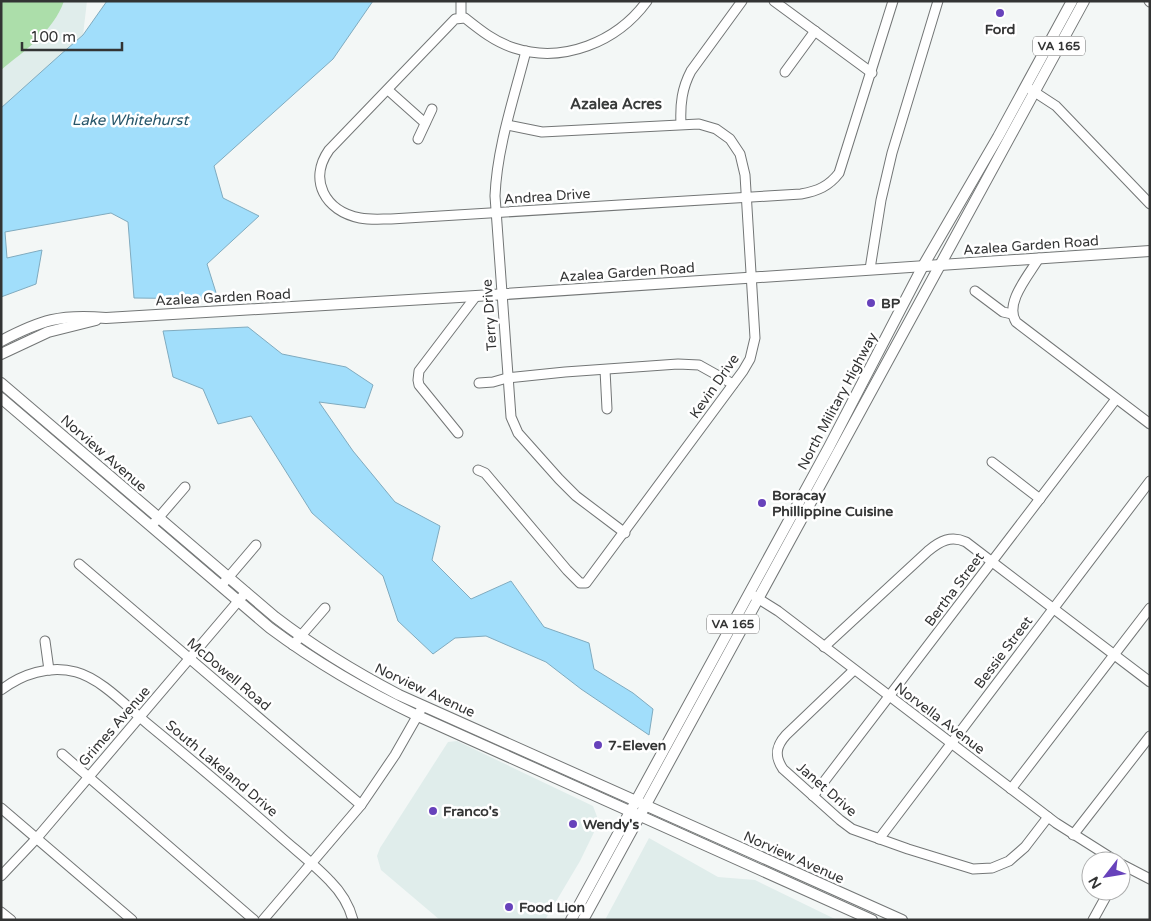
<svg xmlns="http://www.w3.org/2000/svg" width="1151" height="921" viewBox="0 0 1151 921" font-family="'Varela Round',sans-serif">
  <rect width="100%" height="100%" fill="#f3f7f6"/>
  <g fill="#e0edeb">
    <path d="M 1,1 L 87,1 L 83,35 L 60,55 L 1,108 Z"/>
    <path d="M 457,741 L 593,806 L 599,822 L 580,861 L 545,920 L 440,920 L 381,870 L 377,856 L 380,848 L 448,742 Z"/>
    <path d="M 649,838 L 718,877 L 755,880 L 837,920 L 605,920 Z"/>
  </g>
  <path fill="#acdeaa" d="M 1,1 L 64,1 C 53,32 25,50 1,70 Z"/>
  <g fill="#a1defb" stroke="#80abbf">
    <path d="M 107,1 L 373,1 L 333,59 L 214,166 L 223,198 L 259,216 L 207,264 L 218,299 L 134,298 L 128,222 L 111,213 L 5,232 L 7,258 L 42,250 L 36,284 L 1,297 L 1,108 L 60,55 L 83,35 Z"/>
    <path d="M 248,327 L 282,354 L 346,367 L 373,385 L 365,408 L 319,402 L 353,451 L 395,502 L 440,526 L 432,560 L 471,599 L 511,581 L 544,627 L 589,643 L 594,669 L 633,693 L 653,709 L 649,735 L 581,689 L 546,662 L 486,636 L 455,638 L 433,654 L 398,621 L 383,576 L 312,513 L 251,416 L 218,424 L 203,389 L 173,377 L 163,331 Z"/>
  </g>
  <g fill="none" stroke-linecap="round" stroke-linejoin="round">
    <defs>
      <g id="minor">
        <path d="M 461,1 L 461,17"/>
        <path d="M 647,1 C 617,42 563,64 514,48 C 495,42 480,30 465,18 L 455,19 L 329,150 C 308,180 325,211 360,218 C 370,220 381,219 391,219 L 801,194 C 818,191 829,186 839,173 L 893,1"/>
        <path d="M 774,1 L 872,73"/>
        <path d="M 1149,1 L 1150,2"/>
        <path d="M 526,51 C 514,98 497,147 495,196 L 511,417 L 518,433 L 559,479 L 576,496 L 625,533"/>
        <path d="M 785,72 L 815,31"/>
        <path d="M 1030,89 L 1056,106 L 1150,204"/>
        <path d="M 388,90 L 425,123"/>
        <path d="M 681,124 C 680,104 682,88 691,71 L 742,1"/>
        <path d="M 418,139 L 432,109"/>
        <path d="M 1039,258 C 1029,275 1004,303 1016,322 L 1150,424"/>
        <path d="M 870,269 L 881,200 L 892,153 L 938,1"/>
        <path d="M 975,291 L 1003,312 L 1012,314"/>
        <path d="M 605,370 L 607,409"/>
        <path d="M 479,383 L 493,382 L 507,378 L 565,372 L 678,364 L 699,365 L 733,384"/>
        <path d="M 458,433 L 419,385 L 418,380 L 419,371 L 476,296"/>
        <path d="M 992,462 L 1040,499"/>
        <path d="M 478,470 L 485,473 L 567,570 L 580,583 L 586,583 L 743,371 L 750,359 L 755,338 L 745,175 L 740,154 L 730,139 L 716,129 L 699,124 L 542,132 L 507,125"/>
        <path d="M 154,523 L 185,487"/>
        <path d="M 79,564 L 361,805"/>
        <path d="M 221,586 L 256,545"/>
        <path d="M 754,596 L 778,611 L 1056,823 L 1116,861"/>
        <path d="M 45,641 L 49,670"/>
        <path d="M 293,645 L 325,608"/>
        <path d="M 824,647 L 928,551 C 940,541 951,535 966,542 L 1150,682"/>
        <path d="M 854,670 L 786,735 C 776,746 774,756 783,769 L 840,820 L 852,829 L 908,849 L 973,869 L 992,868 L 1009,861 L 1025,847 L 1048,817"/>
        <path d="M 1,690 C 22,674 49,665 76,672 C 102,679 128,708 149,725 C 194,762 239,800 282,838 C 298,852 316,866 330,881 C 341,892 349,905 353,920"/>
        <path d="M 62,754 L 254,920"/>
        <path d="M 1011,789 L 1150,608"/>
        <path d="M 813,796 L 1116,399"/>
        <path d="M 1,808 L 132,920"/>
        <path d="M 1073,835 L 1150,736"/>
        <path d="M 879,839 L 1150,481"/>
        <path d="M 1121,864 L 1150,879"/>
        <path d="M 1,876 L 36,839 L 246,592"/>
        <path d="M 1,912 L 11,920"/>
        <path d="M 263,920 L 361,805 L 395,755 L 423,706"/>
        <path d="M 1093,920 L 1109,891"/>
      </g>
      <g id="major">
        <path d="M 1,341 C 41,320 60,314 106,318 L 476,296 L 1150,251"/>
        <path d="M 1,354 L 48,332 L 96,320"/>
        <path d="M 1,383 L 275,617 C 314,647 355,672 399,695 L 902,920"/>
        <path d="M 1,398 L 270,628 C 317,663 365,691 418,716 L 872,920"/>
        <path d="M 571,920 L 829,447 L 923,266 L 998,137 L 1072,1"/>
        <path d="M 583,920 L 1084,1"/>
      </g>
    </defs>
    <use href="#minor" stroke="#737676" stroke-width="11"/>
    <use href="#major" stroke="#737676" stroke-width="12"/>
    <use href="#minor" stroke="#fff" stroke-width="9"/>
    <use href="#major" stroke="#fff" stroke-width="10"/>
  </g>
  <g fill="#6742bb" stroke="#fff" stroke-width="2">
    <circle cx="1000" cy="13" r="5"/>
    <circle cx="871" cy="303" r="5"/>
    <circle cx="762" cy="503" r="5"/>
    <circle cx="598" cy="745" r="5"/>
    <circle cx="433" cy="811" r="5"/>
    <circle cx="573" cy="824" r="5"/>
    <circle cx="509" cy="907" r="5"/>
  </g>
  <g text-anchor="middle" stroke-width="5" stroke-linejoin="round" paint-order="stroke">
    <g fill="#fff" stroke="#707171" stroke-width="1">
      <rect x="1033" y="36.5" width="52" height="19" rx="4"/>
      <rect x="707" y="614.5" width="52" height="19" rx="4"/>
    </g>
    <g font-size="12" font-weight="bold" fill="#333434">
      <text x="1059" y="50">VA 165</text>
      <text x="733" y="628">VA 165</text>
    </g>
    <g font-size="14" font-weight="bold" fill="#333434" stroke="#fff" text-anchor="start">
      <text x="1000" y="34" text-anchor="middle">Ford</text>
      <text x="881" y="308">BP</text>
      <text x="772" y="500">Boracay<tspan x="772" dy="16">Phillippine Cuisine</tspan></text>
      <text x="608" y="750">7-Eleven</text>
      <text x="443" y="816">Franco's</text>
      <text x="583" y="829">Wendy's</text>
      <text x="519" y="912">Food Lion</text>
    </g>
    <g font-size="14" fill="#333434" stroke="#fff">
      <text transform="translate(547 196) rotate(-4)" y="5">Andrea Drive</text>
      <text transform="translate(1031 245) rotate(-4)" y="5">Azalea Garden Road</text>
      <text transform="translate(627 272) rotate(-4)" y="5">Azalea Garden Road</text>
      <text transform="translate(223 297) rotate(-3)" y="5">Azalea Garden Road</text>
      <text transform="translate(489 315) rotate(-94)" y="5">Terry Drive</text>
      <text transform="translate(714 386) rotate(-55)" y="5">Kevin Drive</text>
      <text transform="translate(837 401) rotate(-62)" y="5">North Military Highway</text>
      <text transform="translate(104 453) rotate(41)" y="5">Norview Avenue</text>
      <text transform="translate(954 589) rotate(-53)" y="5">Bertha Street</text>
      <text transform="translate(1003 652) rotate(-53)" y="5">Bessie Street</text>
      <text transform="translate(229 674) rotate(40)" y="5">McDowell Road</text>
      <text transform="translate(425 690) rotate(25)" y="5">Norview Avenue</text>
      <text transform="translate(940 718) rotate(37)" y="5">Norvella Avenue</text>
      <text transform="translate(114 726) rotate(-49)" y="5">Grimes Avenue</text>
      <text transform="translate(222 768) rotate(40)" y="5">South Lakeland Drive</text>
      <text transform="translate(827 789) rotate(41)" y="5">Janet Drive</text>
      <text transform="translate(794 857) rotate(24)" y="5">Norview Avenue</text>
    </g>
    <g font-size="15" font-weight="bold" fill="#383b3a" stroke="#fff">
      <text x="616" y="109">Azalea Acres</text>
    </g>
    <g font-size="15" font-style="italic" fill="#27566a" stroke="#fff">
      <text x="130" y="125">Lake Whitehurst</text>
    </g>
  </g>
  <rect width="1151" height="921" fill="none" stroke="#333434" stroke-width="5"/>
  <g transform="translate(1106 876) rotate(239)"><circle r="24" fill="#ffffff" stroke="#adaeae"/>
  <path d="M0-4L9 19L0 12L-9 19Z" fill="#6742bb"/>
  <text y="-8" font-size="14" font-weight="bold" text-anchor="middle" fill="#333434">N</text>
  </g>
  <path d="M22 42v8h100v-8" fill="none" stroke="#333434" stroke-width="2.5"/>
  <text x="30" y="42" font-size="15" fill="#333434" stroke="#ffffff" stroke-width="4" paint-order="stroke">100 m</text>
</svg>
